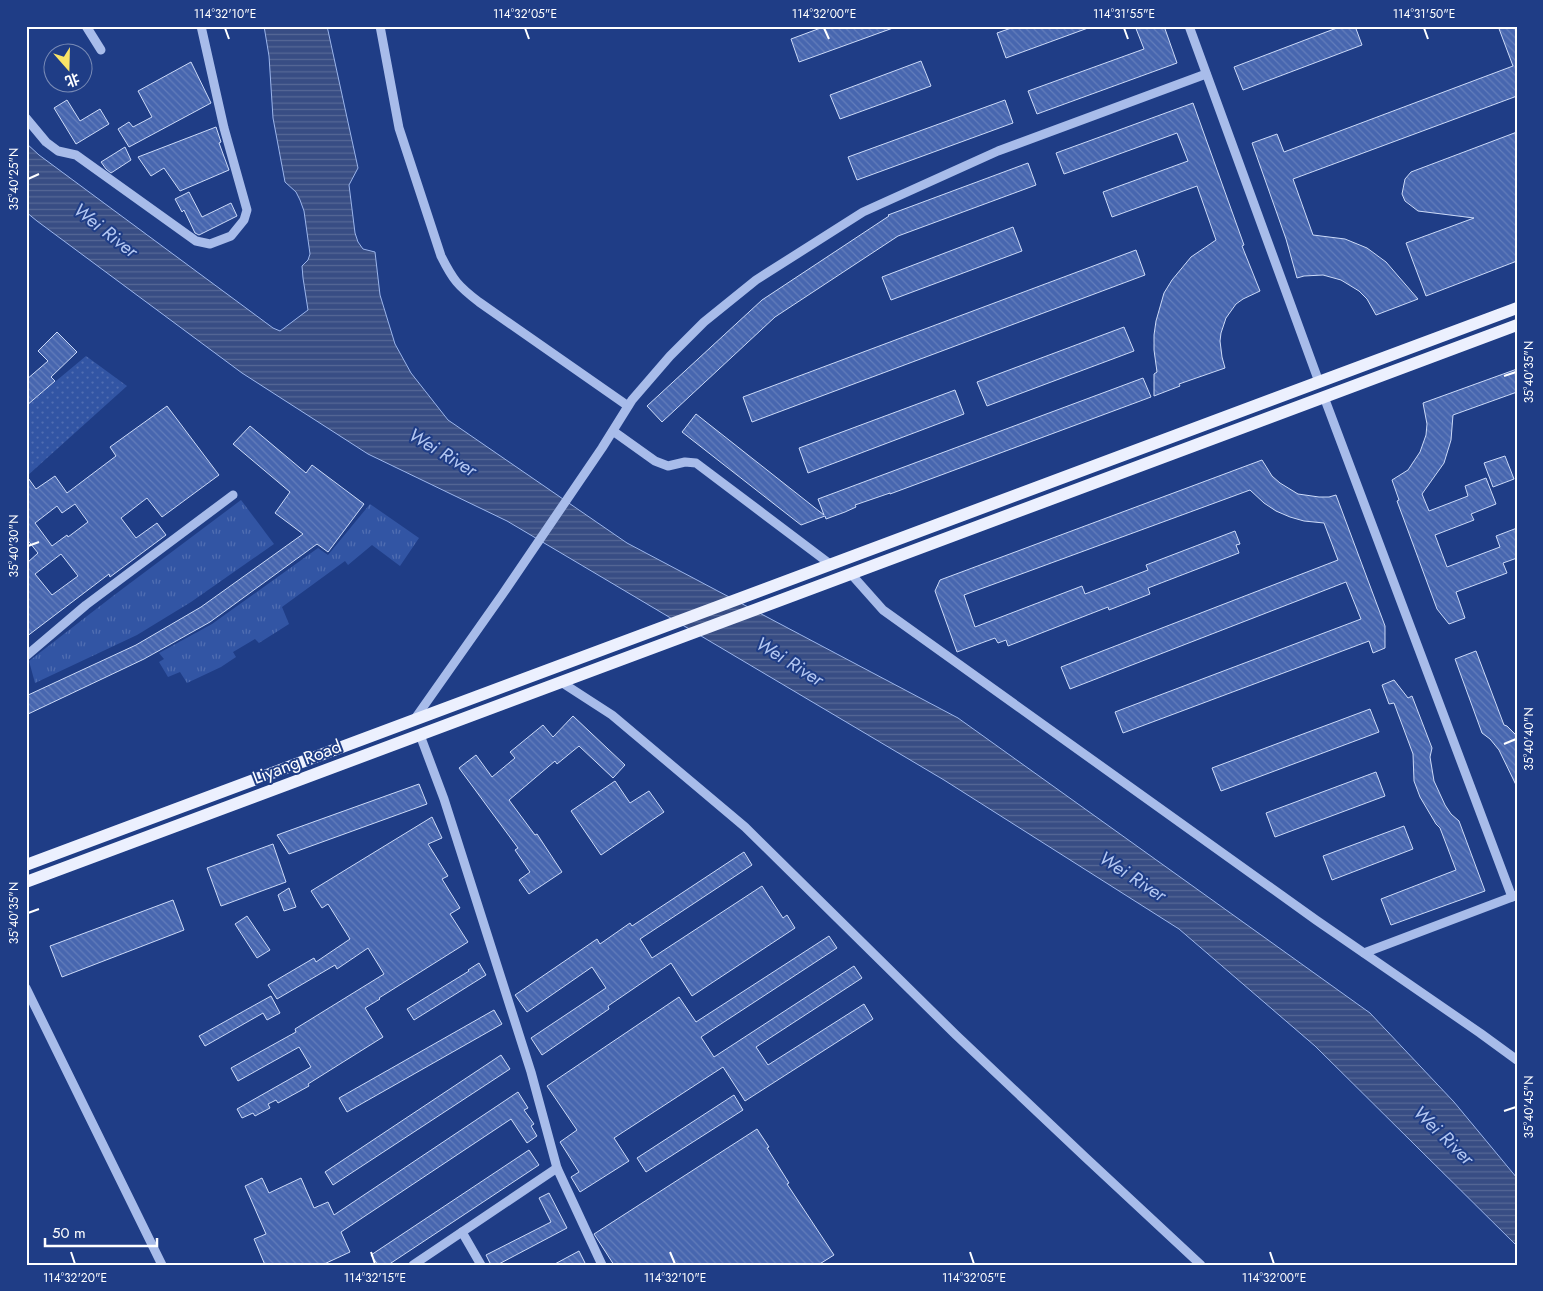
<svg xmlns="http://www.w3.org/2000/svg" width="1543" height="1291" viewBox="0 0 1543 1291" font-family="Jost,'Noto Sans SC',sans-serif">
  <defs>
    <pattern id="grass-tufts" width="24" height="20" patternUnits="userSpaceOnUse" patternTransform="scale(1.25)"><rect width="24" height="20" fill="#3255a4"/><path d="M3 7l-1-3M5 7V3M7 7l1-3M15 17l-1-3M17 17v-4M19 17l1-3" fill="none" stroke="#516eb2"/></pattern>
    <pattern id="park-dots" width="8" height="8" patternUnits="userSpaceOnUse" patternTransform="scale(1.25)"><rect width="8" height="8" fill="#3255a4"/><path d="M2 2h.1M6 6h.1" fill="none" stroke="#516eb2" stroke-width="1.8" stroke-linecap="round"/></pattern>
    <pattern id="water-rules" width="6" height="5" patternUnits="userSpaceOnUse" patternTransform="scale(1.25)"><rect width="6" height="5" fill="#384d84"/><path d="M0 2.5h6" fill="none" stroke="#566896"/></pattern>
    <pattern id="building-back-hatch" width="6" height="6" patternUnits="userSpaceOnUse" patternTransform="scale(1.25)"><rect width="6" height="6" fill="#4766af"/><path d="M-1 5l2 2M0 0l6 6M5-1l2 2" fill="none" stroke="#637dbb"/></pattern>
  </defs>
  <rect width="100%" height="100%" fill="#1f3d86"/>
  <g fill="url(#grass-tufts)">
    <path d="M 241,500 L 274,544 L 191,602 L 137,635 L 35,683 L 29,661 L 113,596 Z"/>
    <path d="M 370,504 L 419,538 L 400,566 L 372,545 L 348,565 L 345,561 L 282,607 L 289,624 L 259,643 L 255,639 L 233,652 L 236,657 L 221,667 L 187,683 L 180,672 L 168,677 L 159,662 L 164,659 L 159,653 L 212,624 L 318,548 L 328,555 Z"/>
  </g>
  <path fill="url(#park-dots)" d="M 86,356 L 127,386 L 27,476 L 26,406 Z"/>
  <path fill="url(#water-rules)" stroke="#9bb5ec" d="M 264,26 L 327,26 L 358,168 L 349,185 L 355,233 L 358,242 L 363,249 L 375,252 L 380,295 L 395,344 L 411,373 L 448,420 L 627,543 L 958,718 L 1370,1013 L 1454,1102 L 1517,1178 L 1517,1246 L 1315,1046 L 1179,929 L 944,780 L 507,521 L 368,454 L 242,373 L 37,221 L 26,212 L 26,143 L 39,155 L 273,328 L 280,331 L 308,310 L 303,278 L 302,266 L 308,260 L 310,254 L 304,211 L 300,200 L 296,192 L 285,182 L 273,118 L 269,56 Z"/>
  <g fill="url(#building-back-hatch)" stroke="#ccdaf8" fill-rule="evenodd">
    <path d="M 826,26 L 893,26 L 893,28 L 799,62 L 791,39 Z"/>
    <path d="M 1017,26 L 1088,26 L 1088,28 L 1006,58 L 997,33 Z"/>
    <path d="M 1135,26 L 1164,26 L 1177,63 L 1037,114 L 1028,91 L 1144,49 Z"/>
    <path d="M 1342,26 L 1355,26 L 1362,45 L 1243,90 L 1234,67 Z"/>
    <path d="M 1498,26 L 1517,26 L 1517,96 L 1293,179 L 1313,235 L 1345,239 L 1367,248 L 1386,262 L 1418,299 L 1376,315 L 1367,299 L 1359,291 L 1341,280 L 1323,275 L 1304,276 L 1297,278 L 1286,239 L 1252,143 L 1277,134 L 1284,152 L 1513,66 Z"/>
    <path d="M 921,61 L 931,86 L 840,119 L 830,95 Z"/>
    <path d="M 191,62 L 211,103 L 129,147 L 118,129 L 129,122 L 133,127 L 152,117 L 138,91 Z"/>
    <path d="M 67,100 L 80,121 L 100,109 L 109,124 L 76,144 L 54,108 Z"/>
    <path d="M 1005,100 L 1013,123 L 857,180 L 848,157 Z"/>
    <path d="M 1193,103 L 1244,245 L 1242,246 L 1260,291 L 1243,299 L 1236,304 L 1226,318 L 1221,333 L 1220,341 L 1222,357 L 1225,368 L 1179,384 L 1180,386 L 1154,396 L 1154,374 L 1157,372 L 1154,350 L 1154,335 L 1156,321 L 1164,293 L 1172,280 L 1191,257 L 1216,240 L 1197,186 L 1112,217 L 1103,192 L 1188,161 L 1177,133 L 1064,174 L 1056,153 Z"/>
    <path d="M 216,127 L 221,142 L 219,143 L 229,170 L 180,191 L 164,168 L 151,176 L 138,157 Z"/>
    <path d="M 1517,132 L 1517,261 L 1426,296 L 1406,243 L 1474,218 L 1418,211 L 1405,201 L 1402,194 L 1405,179 L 1411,172 Z"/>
    <path d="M 125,147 L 131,160 L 111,173 L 106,169 L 101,162 Z"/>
    <path d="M 1028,163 L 1036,185 L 898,236 L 775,317 L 662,422 L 647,406 L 762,300 L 889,216 L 888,215 Z"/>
    <path d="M 189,192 L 202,217 L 231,203 L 237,216 L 199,235 L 195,233 L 184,210 L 182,212 L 175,199 Z"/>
    <path d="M 1013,227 L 1022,251 L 891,300 L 882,277 Z"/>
    <path d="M 1136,250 L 1145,275 L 752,422 L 743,397 Z"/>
    <path d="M 1124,327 L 1134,351 L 987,406 L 977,382 Z"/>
    <path d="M 57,332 L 77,352 L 51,377 L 55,381 L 26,406 L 26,380 L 48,361 L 38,351 Z"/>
    <path d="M 1517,369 L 1517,392 L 1453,415 L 1451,440 L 1444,463 L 1422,494 L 1429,511 L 1468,496 L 1465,486 L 1486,478 L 1496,504 L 1471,514 L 1474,520 L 1435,535 L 1447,567 L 1500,547 L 1496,536 L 1517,528 L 1517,558 L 1503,563 L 1507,573 L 1456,592 L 1465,618 L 1449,624 L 1437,609 L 1397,501 L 1399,500 L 1392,480 L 1408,470 L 1420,452 L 1426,435 L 1427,424 L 1423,403 Z"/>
    <path d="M 1143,378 L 1151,397 L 890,494 L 890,493 L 855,505 L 856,507 L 845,512 L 826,519 L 825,516 L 801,525 L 682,432 L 696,414 L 824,515 L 818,499 Z"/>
    <path d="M 955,390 L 964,414 L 808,473 L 799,448 Z"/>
    <path d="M 167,406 L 219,475 L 162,517 L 147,498 L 121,518 L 136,538 L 157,523 L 166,535 L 110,577 L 109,574 L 26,637 L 26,562 L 27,563 L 38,553 L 26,538 L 26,475 L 36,489 L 55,476 L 67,493 L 116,456 L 110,447 ZM 75,504 L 88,522 L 68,537 L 67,535 L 52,546 L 35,523 L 57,506 L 62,513 ZM 61,554 L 78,576 L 52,595 L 35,574 Z"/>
    <path d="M 250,426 L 306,473 L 312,465 L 364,504 L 328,552 L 317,544 L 210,622 L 144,659 L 26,715 L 26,696 L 136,645 L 201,607 L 303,534 L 275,513 L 290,492 L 233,444 Z"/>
    <path d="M 1505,456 L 1514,479 L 1493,487 L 1484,463 Z"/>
    <path d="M 1262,460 L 1272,476 L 1280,483 L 1298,494 L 1319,497 L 1329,497 L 1336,495 L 1385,626 L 1385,648 L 1373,653 L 1369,641 L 1123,733 L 1115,712 L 1361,619 L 1346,582 L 1070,689 L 1061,667 L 1338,560 L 1324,523 L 1304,521 L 1290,517 L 1276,511 L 1264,503 L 1250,490 L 964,595 L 975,627 L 1082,586 L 1085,594 L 1148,570 L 1146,565 L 1235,531 L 1240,544 L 1236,545 L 1239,553 L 1148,588 L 1150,594 L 1109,610 L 1108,607 L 1008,646 L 1006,640 L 998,643 L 995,638 L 957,652 L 935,591 L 940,580 Z"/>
    <path d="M 1476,651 L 1504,725 L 1507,726 L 1517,736 L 1517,787 L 1499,750 L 1490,739 L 1482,733 L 1455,659 Z"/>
    <path d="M 1394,680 L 1408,698 L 1412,696 L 1432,748 L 1430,757 L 1434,781 L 1445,805 L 1451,814 L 1459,821 L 1485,891 L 1391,925 L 1381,899 L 1456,870 L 1440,828 L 1436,824 L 1420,797 L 1414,781 L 1413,754 L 1394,703 L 1389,704 L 1382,685 Z"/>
    <path d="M 1370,709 L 1379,732 L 1221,791 L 1212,768 Z"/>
    <path d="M 573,716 L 625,765 L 613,778 L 579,746 L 557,764 L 555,761 L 509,800 L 535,835 L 537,834 L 562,872 L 529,894 L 519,880 L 530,872 L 515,850 L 518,848 L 459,768 L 476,755 L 492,777 L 515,758 L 510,752 L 543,725 L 553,737 Z"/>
    <path d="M 1376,772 L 1385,796 L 1275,837 L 1266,813 Z"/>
    <path d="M 615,781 L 630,803 L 649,791 L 664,812 L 601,855 L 571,811 Z"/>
    <path d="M 419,784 L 427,804 L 289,854 L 277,835 Z"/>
    <path d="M 432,817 L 442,838 L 428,844 L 448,876 L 442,879 L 460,908 L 450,914 L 468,942 L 379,998 L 380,999 L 365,1008 L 383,1037 L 308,1084 L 309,1086 L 278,1103 L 276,1100 L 268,1104 L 270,1108 L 255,1116 L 253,1113 L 242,1118 L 237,1109 L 311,1067 L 299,1047 L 238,1081 L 231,1068 L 296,1032 L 295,1029 L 384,974 L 368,948 L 337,969 L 335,965 L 277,999 L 268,985 L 314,958 L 316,962 L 350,939 L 328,904 L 322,908 L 311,891 Z"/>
    <path d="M 1404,826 L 1413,849 L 1332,880 L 1323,856 Z"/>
    <path d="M 273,844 L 286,882 L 221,906 L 207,868 Z"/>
    <path d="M 744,852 L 752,865 L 640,939 L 652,958 L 762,886 L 783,918 L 787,915 L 795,928 L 692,996 L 671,963 L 608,1006 L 609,1009 L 542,1055 L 531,1038 L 606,988 L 592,967 L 527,1012 L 515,995 L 597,939 L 600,944 L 630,923 L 632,926 Z"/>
    <path d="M 289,888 L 296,907 L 284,911 L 278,895 Z"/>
    <path d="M 173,900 L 184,930 L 62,977 L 50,946 Z"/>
    <path d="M 247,916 L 270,950 L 257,958 L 235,924 Z"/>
    <path d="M 829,936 L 837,948 L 701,1037 L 714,1057 L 854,966 L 862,978 L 756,1047 L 768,1065 L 864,1004 L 873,1019 L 745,1101 L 723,1067 L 614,1138 L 629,1161 L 580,1192 L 571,1177 L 579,1172 L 560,1142 L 577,1130 L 547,1086 L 679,997 L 696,1022 Z"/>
    <path d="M 479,963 L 486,975 L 414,1020 L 407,1009 L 469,971 L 468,970 Z"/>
    <path d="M 271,996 L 280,1013 L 267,1020 L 263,1013 L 205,1046 L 199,1036 Z"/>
    <path d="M 494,1010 L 502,1024 L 347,1112 L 339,1098 Z"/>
    <path d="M 501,1055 L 510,1069 L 333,1185 L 325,1172 Z"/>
    <path d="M 518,1092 L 528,1108 L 524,1110 L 534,1124 L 531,1126 L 537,1136 L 527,1143 L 511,1119 L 341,1232 L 350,1252 L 322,1265 L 265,1265 L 254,1239 L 266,1234 L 245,1186 L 262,1178 L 269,1193 L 301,1178 L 314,1208 L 328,1202 L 334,1215 Z"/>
    <path d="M 734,1095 L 743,1110 L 646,1172 L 637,1158 Z"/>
    <path d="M 757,1129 L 769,1147 L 767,1148 L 789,1183 L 787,1184 L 834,1255 L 818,1265 L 614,1265 L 594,1234 Z"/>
    <path d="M 529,1150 L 539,1165 L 388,1265 L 378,1265 L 371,1255 Z"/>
    <path d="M 549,1193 L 567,1228 L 497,1265 L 491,1265 L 486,1255 L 551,1222 L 539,1198 Z"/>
    <path d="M 579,1251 L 586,1265 L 553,1265 Z"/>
  </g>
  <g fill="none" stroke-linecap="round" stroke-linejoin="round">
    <g stroke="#a8bcea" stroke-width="9">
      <path d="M 86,26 L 101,50"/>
      <path d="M 380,26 L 399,128 L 441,256 C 453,280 458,286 479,302 L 628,406"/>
      <path d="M 1189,26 L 1319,382"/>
      <path d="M 26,118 L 46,142 L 58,151 L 76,155 L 196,241 L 210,244 L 231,236 L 244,220 L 247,210 L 224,128 L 201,26"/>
      <path d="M 1324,397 L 1512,897 L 1517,895"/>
      <path d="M 613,431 L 655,461 L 668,466 L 685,462 L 696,463 L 830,564"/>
      <path d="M 851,574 L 883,610 L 1316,920 L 1480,1033 L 1517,1060"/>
      <path d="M 26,656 L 86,605 L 233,495"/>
      <path d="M 561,682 L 612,715 L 745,827 L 956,1035 L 1085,1157 L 1201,1265"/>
      <path d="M 414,720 L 502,595 L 602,448 L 632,400 L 670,356 L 704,322 L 756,280 L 863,212 L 998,151 L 1206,74"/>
      <path d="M 420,735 L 444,799 L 531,1072 L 557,1168 L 602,1265"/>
      <path d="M 1364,953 L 1512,897"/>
      <path d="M 26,988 L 162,1265"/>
      <path d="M 462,1232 L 481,1265"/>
      <path d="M 413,1265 L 557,1168"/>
    </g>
    <g stroke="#ecf0fe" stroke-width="12">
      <path d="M 26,865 L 1517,308"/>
      <path d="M 26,882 L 1517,325"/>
    </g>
  </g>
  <path fill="none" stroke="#fff" stroke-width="2" d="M 225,28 L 229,39M 525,28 L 529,39M 824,28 L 829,39M 1124,28 L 1128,39M 1424,28 L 1428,39M 28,179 L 39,174M 1504,376 L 1516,372M 28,546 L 39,542M 1504,744 L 1516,739M 28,913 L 39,909M 1504,1111 L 1516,1107M 71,1252 L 75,1264M 371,1252 L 375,1264M 670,1252 L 675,1264M 970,1252 L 974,1264M 1270,1252 L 1274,1264"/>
  <g text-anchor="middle" stroke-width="4" stroke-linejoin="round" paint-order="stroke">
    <g font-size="18" fill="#fff" stroke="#1f3d86">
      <text transform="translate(297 762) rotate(-21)" y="6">Liyang Road</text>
    </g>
    <g font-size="19" font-style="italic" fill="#b3c7f2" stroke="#1f3d86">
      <text transform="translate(106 230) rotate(38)" y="7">Wei River</text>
      <text transform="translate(443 452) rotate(31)" y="7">Wei River</text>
      <text transform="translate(790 661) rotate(32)" y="7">Wei River</text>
      <text transform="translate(1133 876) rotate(33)" y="7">Wei River</text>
      <text transform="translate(1444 1135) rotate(44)" y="7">Wei River</text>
    </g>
  </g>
  <rect width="1543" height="1291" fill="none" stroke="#1f3d86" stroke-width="55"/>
  <g transform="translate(68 68) rotate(160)"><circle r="24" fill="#1f3d86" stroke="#798bb6"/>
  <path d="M0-4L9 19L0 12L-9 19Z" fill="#f9e467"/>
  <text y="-8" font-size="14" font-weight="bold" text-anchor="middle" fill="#ffffff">北</text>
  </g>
  <path d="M45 1238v8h112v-8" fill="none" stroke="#ffffff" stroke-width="2.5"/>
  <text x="52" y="1238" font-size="15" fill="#ffffff" stroke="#1f3d86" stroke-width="4" paint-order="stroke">50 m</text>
  <rect x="28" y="28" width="1488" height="1236" fill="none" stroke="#fff" stroke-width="2"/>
  <g font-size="12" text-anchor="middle" fill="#fff">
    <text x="225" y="18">114°32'10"E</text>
    <text x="525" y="18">114°32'05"E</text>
    <text x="824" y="18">114°32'00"E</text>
    <text x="1124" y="18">114°31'55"E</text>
    <text x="1424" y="18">114°31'50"E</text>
    <text transform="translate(14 179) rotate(-90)" y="4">35°40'25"N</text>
    <text transform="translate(1529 372) rotate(-90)" y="4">35°40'35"N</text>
    <text transform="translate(14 546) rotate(-90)" y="4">35°40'30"N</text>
    <text transform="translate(1529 739) rotate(-90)" y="4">35°40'40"N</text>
    <text transform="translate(14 913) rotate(-90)" y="4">35°40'35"N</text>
    <text transform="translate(1529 1107) rotate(-90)" y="4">35°40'45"N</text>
    <text x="75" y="1282">114°32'20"E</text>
    <text x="375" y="1282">114°32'15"E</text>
    <text x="675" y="1282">114°32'10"E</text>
    <text x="974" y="1282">114°32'05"E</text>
    <text x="1274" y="1282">114°32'00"E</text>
  </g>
</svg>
